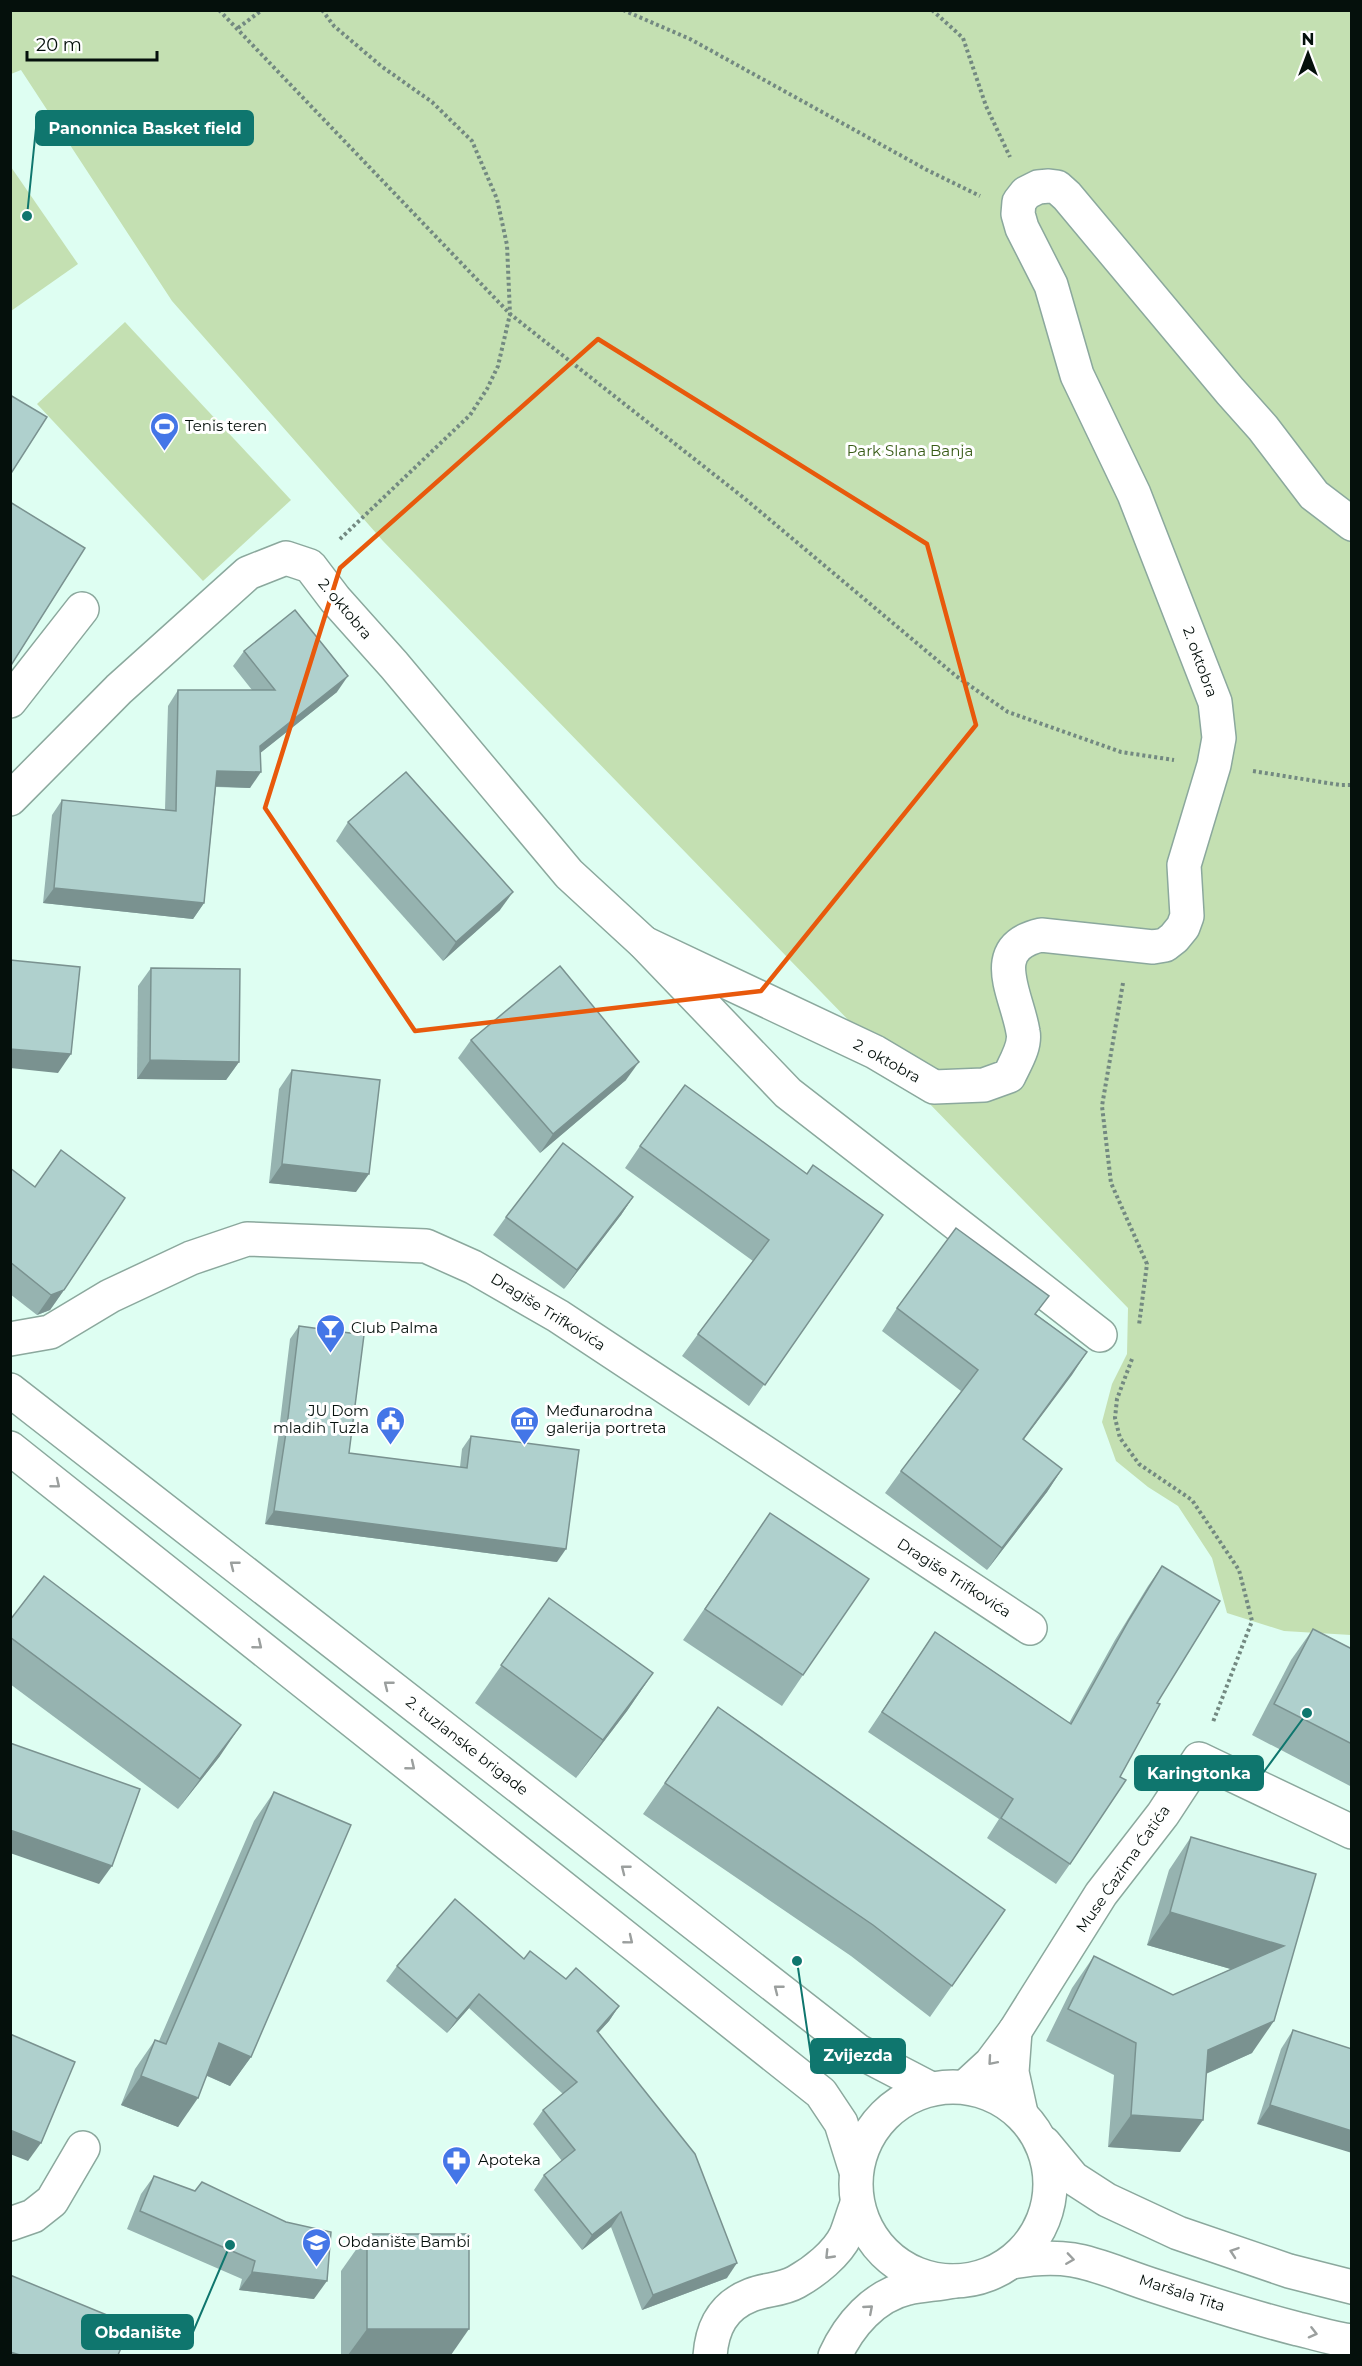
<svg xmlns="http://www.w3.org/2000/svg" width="1362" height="2366" viewBox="0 0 1362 2366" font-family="Montserrat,sans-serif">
  <rect width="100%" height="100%" fill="#defef2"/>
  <g fill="#c4e0b2">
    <path d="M 11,10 L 1351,11 L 1351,1635 L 1284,1631 L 1227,1613 L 1212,1558 L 1178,1506 L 1148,1487 L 1116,1461 L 1102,1422 L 1112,1384 L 1127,1354 L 1128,1308 L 383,541 L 172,301 L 21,70 L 11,74 Z"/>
    <path d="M 11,167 L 78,264 L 11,311 L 10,310 Z"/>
    <path d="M 125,322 L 291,500 L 203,581 L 37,404 Z"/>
  </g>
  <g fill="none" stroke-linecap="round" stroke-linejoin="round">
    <defs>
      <g id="minor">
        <path d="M 10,701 L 82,609"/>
        <path d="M 10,799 L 119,689 L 248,573 L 286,558 L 310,566 L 335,599 L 394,665 L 569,874 L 644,943 L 788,1093 L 1100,1335"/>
        <path d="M 644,943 L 875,1052 L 934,1087 L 984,1085 L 1009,1076 C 1015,1063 1026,1046 1023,1032 C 1017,994 985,948 1041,935 L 1153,947 L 1165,945 L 1174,938 L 1183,927 L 1187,916 L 1184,865 L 1214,765 L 1219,738 L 1215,702 L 1134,494 L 1077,375 L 1051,285 L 1022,228 L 1018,214 L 1019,202 L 1026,193 L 1038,187 L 1049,186 L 1057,187 L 1067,196 L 1230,391 L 1263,428 L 1314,495 L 1352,524"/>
        <path d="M 10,1339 L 50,1332 L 110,1296 L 191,1258 L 247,1239 L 426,1246 L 473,1267 L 558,1316 L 1030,1628"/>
        <path d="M 1015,2031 L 1101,1894 L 1163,1814 L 1199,1759 L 1352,1832"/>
        <path d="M 965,2087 L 991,2063 L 1015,2031 L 1012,2072 L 1021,2113"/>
        <path d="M 10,2224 L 33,2216 L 52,2201 L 83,2148"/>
        <path d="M 710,2356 C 712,2327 723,2306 751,2295 C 766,2289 782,2290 796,2282 C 814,2272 837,2254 846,2235 C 850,2225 853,2214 857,2204"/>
        <path d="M 835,2356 C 849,2325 874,2296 908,2288 C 923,2285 939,2284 954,2281"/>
      </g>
      <g id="major">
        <path d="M 10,1390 L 858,2051 L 931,2089"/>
        <path d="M 10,1448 L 821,2093 L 841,2123 L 856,2171"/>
        <circle cx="953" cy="2184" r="97"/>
        <path d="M 1044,2143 L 1073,2178 L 1107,2200 L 1178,2233 L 1289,2271 L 1352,2287"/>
        <path d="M 1012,2262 C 1077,2250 1098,2268 1158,2287 C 1204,2302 1251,2317 1298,2329 C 1316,2333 1333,2339 1352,2341"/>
      </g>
    </defs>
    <use href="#minor" stroke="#8ba89d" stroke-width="36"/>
    <use href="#major" stroke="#8ba89d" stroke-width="36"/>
    <g stroke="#738981" stroke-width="4" stroke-dasharray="3 3" stroke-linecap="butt">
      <path d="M 219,10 L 510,314 L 744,498 L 956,676 L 1008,712 L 1121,752 L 1174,760"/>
      <path d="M 322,10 L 334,26 L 381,66 L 432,102 L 472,141 L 497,199 L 507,245 L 510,314 L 498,366 L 487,389 L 470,415 L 339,540"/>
      <path d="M 623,10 L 690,39 L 927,170 L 980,196"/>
      <path d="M 932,10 L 963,38 L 986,106 L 1010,157"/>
      <path d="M 238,28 L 262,10"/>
      <path d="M 1253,771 L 1340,785 L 1352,785"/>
      <path d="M 1123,983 L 1102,1106 L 1111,1183 L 1147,1264 L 1139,1325"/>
      <path d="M 1132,1359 L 1117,1399 L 1115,1418 L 1120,1438 L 1139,1464 L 1192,1500 L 1239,1570 L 1252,1621 L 1213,1722"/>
    </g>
    <use href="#minor" stroke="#fff" stroke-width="33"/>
    <use href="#major" stroke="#fff" stroke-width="33"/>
  </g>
  <g fill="#96b3b0">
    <path d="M 244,651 L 337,692 L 260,753 L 250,788 L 216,787 L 204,903 L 193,919 L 43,903 L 52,815 L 62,800 L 165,810 L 168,706 L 178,690 L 252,690 L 233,666 Z"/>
    <path d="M 348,822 L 500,910 L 443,961 L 336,841 Z"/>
    <path d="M 151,968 L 239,1062 L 226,1080 L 137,1079 L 138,986 Z"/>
    <path d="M 471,1040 L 626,1080 L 540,1153 L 458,1058 Z"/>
    <path d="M 292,1070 L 356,1192 L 269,1183 L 279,1089 Z"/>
    <path d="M 640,1146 L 807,1174 L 883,1215 L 749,1406 L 682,1356 L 698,1334 L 753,1261 L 625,1168 Z"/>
    <path d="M 10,1168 L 64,1290 L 50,1310 L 37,1315 L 10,1294 Z"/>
    <path d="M 633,1197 L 621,1215 L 564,1289 L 493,1235 L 506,1217 Z"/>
    <path d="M 897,1308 L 1036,1314 L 1087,1352 L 1023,1440 L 1062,1469 L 1047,1492 L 987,1570 L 885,1493 L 901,1471 L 961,1391 L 882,1331 Z"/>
    <path d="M 299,1326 L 349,1453 L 460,1467 L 462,1449 L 471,1436 L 557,1562 L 265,1524 L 278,1439 L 290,1339 Z"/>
    <path d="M 770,1513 L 803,1675 L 782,1706 L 683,1640 Z"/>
    <path d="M 1162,1566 L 1157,1703 L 1070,1864 L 1056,1884 L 987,1838 L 999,1819 L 868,1732 L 935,1632 L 1069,1723 L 1115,1640 L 1148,1586 Z"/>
    <path d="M 549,1598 L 653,1673 L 627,1711 L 576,1778 L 475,1703 Z"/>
    <path d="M 10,1620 L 220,1756 L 178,1809 L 10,1684 Z"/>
    <path d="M 1313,1629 L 1352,1649 L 1352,1787 L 1252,1735 L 1291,1660 Z"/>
    <path d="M 718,1707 L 1005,1910 L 930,2017 L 851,1956 L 643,1814 Z"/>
    <path d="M 274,1792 L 251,2057 L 230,2086 L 207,2076 L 178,2127 L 121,2105 L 135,2069 L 155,2040 L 159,2041 L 254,1821 Z"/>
    <path d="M 1191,1837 L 1316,1874 L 1252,2053 L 1206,2074 L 1180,2152 L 1108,2147 L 1114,2075 L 1046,2041 L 1072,1988 L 1094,1956 L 1173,1995 L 1231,1969 L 1147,1945 L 1169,1870 Z"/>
    <path d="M 524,1959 L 619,2006 L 609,2021 L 598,2033 L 727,2278 L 642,2310 L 611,2227 L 582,2250 L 534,2190 L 544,2175 L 562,2161 L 533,2124 L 543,2110 L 563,2094 L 469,2008 L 447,2033 L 386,1981 L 397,1966 Z"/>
    <path d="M 1293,2030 L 1352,2049 L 1257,2124 L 1281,2049 Z"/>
    <path d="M 154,2176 L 314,2299 L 239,2290 L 242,2279 L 127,2229 L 141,2194 Z"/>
    <path d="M 367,2234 L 451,2355 L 341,2355 L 341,2271 Z"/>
  </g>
  <g fill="#7a9290">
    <path d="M 348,676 L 337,692 L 249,762 L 260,746 Z"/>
    <path d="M 217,771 L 261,772 L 250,788 L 206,786 Z"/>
    <path d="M 54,888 L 204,903 L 193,919 L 43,903 Z"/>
    <path d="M 513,892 L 500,910 L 443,961 L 456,942 Z"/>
    <path d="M 10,1049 L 71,1054 L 58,1073 L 10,1068 Z"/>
    <path d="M 150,1060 L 239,1062 L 226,1080 L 137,1079 Z"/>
    <path d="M 639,1062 L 626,1080 L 540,1153 L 553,1134 Z"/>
    <path d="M 282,1164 L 369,1174 L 356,1192 L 269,1183 Z"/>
    <path d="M 633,1197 L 621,1215 L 564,1289 L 577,1270 Z"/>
    <path d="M 64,1290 L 50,1310 L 37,1315 L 51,1295 Z"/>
    <path d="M 1087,1352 L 1072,1375 L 1007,1462 L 1023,1439 Z"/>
    <path d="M 1062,1469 L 1047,1492 L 987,1570 L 1002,1548 Z"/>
    <path d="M 274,1511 L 566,1549 L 557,1562 L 265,1524 Z"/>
    <path d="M 653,1673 L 627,1711 L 576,1778 L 603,1740 Z"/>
    <path d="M 241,1725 L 220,1756 L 178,1809 L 200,1779 Z"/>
    <path d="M 10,1830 L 112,1866 L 99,1884 L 10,1853 Z"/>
    <path d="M 1170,1912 L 1284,1946 L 1262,1978 L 1147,1945 Z"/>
    <path d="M 479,1994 L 469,2008 L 447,2033 L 457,2019 Z"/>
    <path d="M 619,2006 L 609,2021 L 586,2046 L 597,2031 Z"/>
    <path d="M 1274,2021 L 1252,2053 L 1185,2083 L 1208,2050 Z"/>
    <path d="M 219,2043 L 251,2057 L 230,2086 L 199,2072 Z"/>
    <path d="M 141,2076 L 198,2098 L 178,2127 L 121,2105 Z"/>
    <path d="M 1270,2105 L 1352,2131 L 1352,2153 L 1257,2124 Z"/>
    <path d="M 1131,2115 L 1203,2120 L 1180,2152 L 1108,2147 Z"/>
    <path d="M 10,2130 L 41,2143 L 28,2161 L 10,2154 Z"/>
    <path d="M 621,2212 L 611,2227 L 582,2250 L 592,2235 Z"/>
    <path d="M 737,2263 L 727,2278 L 642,2310 L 653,2295 Z"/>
    <path d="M 252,2272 L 327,2281 L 314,2299 L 239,2290 Z"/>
    <path d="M 367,2329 L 469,2329 L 451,2355 L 348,2355 Z"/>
    <path d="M 10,2352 L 20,2355 L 10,2355 Z"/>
  </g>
  <g fill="#afd0cd" stroke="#7a9290" stroke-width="1.5">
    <path d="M 10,395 L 47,417 L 10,475 Z"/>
    <path d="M 10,502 L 85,548 L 10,667 Z"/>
    <path d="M 295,610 L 348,676 L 260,746 L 261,772 L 217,771 L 204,903 L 54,888 L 62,800 L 176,811 L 178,690 L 275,690 L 244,651 Z"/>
    <path d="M 406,772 L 513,892 L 456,942 L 348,822 Z"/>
    <path d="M 10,960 L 80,967 L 71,1054 L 10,1049 Z"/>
    <path d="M 560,966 L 639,1062 L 553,1134 L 471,1040 Z"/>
    <path d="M 151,968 L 240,969 L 239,1062 L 150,1060 Z"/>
    <path d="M 292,1070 L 380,1080 L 369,1174 L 282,1164 Z"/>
    <path d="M 685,1085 L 807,1174 L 813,1165 L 883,1215 L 765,1385 L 698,1334 L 769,1240 L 640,1146 Z"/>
    <path d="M 563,1143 L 633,1197 L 577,1270 L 506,1217 Z"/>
    <path d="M 61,1150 L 125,1198 L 64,1290 L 51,1295 L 10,1262 L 10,1168 L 35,1187 Z"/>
    <path d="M 956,1228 L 1049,1296 L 1035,1314 L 1087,1352 L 1023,1439 L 1062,1469 L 1002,1548 L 901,1471 L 978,1370 L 897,1308 Z"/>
    <path d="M 299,1326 L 364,1335 L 349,1453 L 467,1468 L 471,1436 L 579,1450 L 566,1549 L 274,1511 L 287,1426 Z"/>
    <path d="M 770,1513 L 869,1579 L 803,1675 L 705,1609 Z"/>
    <path d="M 1162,1566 L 1220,1601 L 1157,1703 L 1160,1704 L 1120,1777 L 1126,1780 L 1070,1864 L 1001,1818 L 1013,1799 L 882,1712 L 935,1632 L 1071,1724 L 1129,1620 Z"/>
    <path d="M 44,1576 L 241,1725 L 200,1779 L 10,1637 L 10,1620 Z"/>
    <path d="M 549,1598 L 653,1673 L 603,1740 L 501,1665 Z"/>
    <path d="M 1313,1629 L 1352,1649 L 1352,1744 L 1274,1704 Z"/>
    <path d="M 718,1707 L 1005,1910 L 952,1986 L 873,1925 L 665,1783 Z"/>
    <path d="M 10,1743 L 140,1789 L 112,1866 L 10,1830 Z"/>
    <path d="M 274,1792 L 351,1825 L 251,2057 L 219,2043 L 198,2098 L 141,2076 L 155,2040 L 166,2044 Z"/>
    <path d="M 1191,1837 L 1316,1874 L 1274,2021 L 1208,2050 L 1203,2120 L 1131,2115 L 1136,2043 L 1068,2009 L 1094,1956 L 1173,1995 L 1284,1946 L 1170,1912 Z"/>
    <path d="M 455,1899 L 524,1959 L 530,1951 L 566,1979 L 576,1968 L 619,2006 L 597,2031 L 695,2154 L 737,2263 L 653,2295 L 621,2212 L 592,2235 L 544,2175 L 575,2150 L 543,2110 L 577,2082 L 479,1994 L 457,2019 L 397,1966 Z"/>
    <path d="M 1293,2030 L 1352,2049 L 1352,2131 L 1270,2105 Z"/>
    <path d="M 10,2034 L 75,2062 L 41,2143 L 10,2130 Z"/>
    <path d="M 154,2176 L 195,2191 L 202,2182 L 286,2222 L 331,2232 L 327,2281 L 252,2272 L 255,2261 L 140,2211 Z"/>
    <rect x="367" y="2234" width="102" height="95"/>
    <path d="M 10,2275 L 131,2325 L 118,2355 L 20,2355 L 10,2352 Z"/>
  </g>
  <defs><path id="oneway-chevron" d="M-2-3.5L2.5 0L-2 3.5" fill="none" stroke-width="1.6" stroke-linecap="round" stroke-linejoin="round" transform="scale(1.5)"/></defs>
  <g stroke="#9b9f9e">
    <use href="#oneway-chevron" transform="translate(56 1484) rotate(39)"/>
    <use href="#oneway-chevron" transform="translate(234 1565) rotate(-142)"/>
    <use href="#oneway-chevron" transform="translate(258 1645) rotate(39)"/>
    <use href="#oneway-chevron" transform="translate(388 1685) rotate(-142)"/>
    <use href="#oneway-chevron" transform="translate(411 1766) rotate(39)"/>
    <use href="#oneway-chevron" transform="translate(625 1869) rotate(-142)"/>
    <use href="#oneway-chevron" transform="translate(629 1940) rotate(39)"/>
    <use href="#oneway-chevron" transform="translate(778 1989) rotate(-142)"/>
    <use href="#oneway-chevron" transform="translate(992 2061) rotate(131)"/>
    <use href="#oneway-chevron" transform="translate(1234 2252) rotate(-161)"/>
    <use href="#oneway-chevron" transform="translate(829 2255) rotate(134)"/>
    <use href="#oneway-chevron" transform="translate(1070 2259) rotate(8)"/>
    <use href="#oneway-chevron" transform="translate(869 2309) rotate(-41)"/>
    <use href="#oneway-chevron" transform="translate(1313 2333) rotate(14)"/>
  </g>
  <path fill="none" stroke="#e8590c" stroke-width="4.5" stroke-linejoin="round" d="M 598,339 L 927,544 L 976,725 L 761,991 L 415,1031 L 265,808 L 340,568 Z"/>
  <defs>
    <symbol id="stadium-pin" viewBox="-11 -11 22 30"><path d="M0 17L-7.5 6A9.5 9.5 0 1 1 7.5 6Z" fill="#4476e7" stroke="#fff"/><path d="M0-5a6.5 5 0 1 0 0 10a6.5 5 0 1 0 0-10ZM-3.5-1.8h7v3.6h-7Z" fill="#fff"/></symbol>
    <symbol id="bar-pin" viewBox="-11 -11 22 30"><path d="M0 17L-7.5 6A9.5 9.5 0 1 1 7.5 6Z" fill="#4476e7" stroke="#fff"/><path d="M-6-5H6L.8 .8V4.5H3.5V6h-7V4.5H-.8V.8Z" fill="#fff"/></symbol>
    <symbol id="civic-pin" viewBox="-11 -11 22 30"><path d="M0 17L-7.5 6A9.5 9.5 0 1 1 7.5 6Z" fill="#4476e7" stroke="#fff"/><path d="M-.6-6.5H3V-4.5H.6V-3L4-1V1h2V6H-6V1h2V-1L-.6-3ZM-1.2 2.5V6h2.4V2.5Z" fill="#fff"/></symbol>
    <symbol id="museum-pin" viewBox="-11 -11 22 30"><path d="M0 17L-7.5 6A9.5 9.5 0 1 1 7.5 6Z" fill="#4476e7" stroke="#fff"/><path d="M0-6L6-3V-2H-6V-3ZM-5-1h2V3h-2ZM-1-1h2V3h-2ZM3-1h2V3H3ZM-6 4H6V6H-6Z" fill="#fff"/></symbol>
    <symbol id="pharmacy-pin" viewBox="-11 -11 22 30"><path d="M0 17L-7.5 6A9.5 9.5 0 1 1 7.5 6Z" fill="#4476e7" stroke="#fff"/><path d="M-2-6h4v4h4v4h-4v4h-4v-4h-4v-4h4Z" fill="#fff"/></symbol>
    <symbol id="school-pin" viewBox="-11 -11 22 30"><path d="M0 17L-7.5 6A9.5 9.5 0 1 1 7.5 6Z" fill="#4476e7" stroke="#fff"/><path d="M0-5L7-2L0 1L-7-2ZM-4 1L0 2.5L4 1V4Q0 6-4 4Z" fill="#fff"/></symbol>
  </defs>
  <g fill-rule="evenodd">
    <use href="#stadium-pin" x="148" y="410" width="33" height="45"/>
    <use href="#bar-pin" x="314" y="1312" width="33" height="45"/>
    <use href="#civic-pin" x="374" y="1404" width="33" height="45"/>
    <use href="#museum-pin" x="508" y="1404" width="33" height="45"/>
    <use href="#pharmacy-pin" x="440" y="2144" width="33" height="45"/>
    <use href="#school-pin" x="300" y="2226" width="33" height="45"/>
  </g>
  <g text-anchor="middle" stroke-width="6" stroke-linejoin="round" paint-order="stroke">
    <g font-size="15" fill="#05100c" stroke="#fff" text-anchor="start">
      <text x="185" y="431">Tenis teren</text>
      <text x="351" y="1333">Club Palma</text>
      <text x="369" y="1416" text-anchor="end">JU Dom<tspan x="369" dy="17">mladih Tuzla</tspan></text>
      <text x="546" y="1416">Međunarodna<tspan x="546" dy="17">galerija portreta</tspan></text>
      <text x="478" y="2165">Apoteka</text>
      <text x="338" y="2247">Obdanište Bambi</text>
    </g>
    <g font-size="15" fill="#375b16" stroke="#fff">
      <text x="910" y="456">Park Slana Banja</text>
    </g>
    <g font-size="15" fill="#05100c" stroke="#fff">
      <text transform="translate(345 609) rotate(50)" y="5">2. oktobra</text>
      <text transform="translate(1200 662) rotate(70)" y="5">2. oktobra</text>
      <text transform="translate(887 1061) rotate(29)" y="5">2. oktobra</text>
      <text transform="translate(548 1312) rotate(32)" y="5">Dragiše Trifkovića</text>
      <text transform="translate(954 1578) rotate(33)" y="5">Dragiše Trifkovića</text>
      <text transform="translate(467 1746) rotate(38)" y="5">2. tuzlanske brigade</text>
      <text transform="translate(1123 1869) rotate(-55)" y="5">Muse Ćazima Ćatića</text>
      <text transform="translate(1182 2293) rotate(18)" y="5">Maršala Tita</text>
    </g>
  </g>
  <path fill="none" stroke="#0f766e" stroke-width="2" d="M27 216L36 128M1307 1713L1263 1773M797 1961L811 2056M230 2245L193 2332"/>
  <g fill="#0f766e" stroke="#fff" stroke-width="2">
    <circle cx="27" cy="216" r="6"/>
    <circle cx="1307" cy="1713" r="6"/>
    <circle cx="797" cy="1961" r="6"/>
    <circle cx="230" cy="2245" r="6"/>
  </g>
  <g fill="#0f766e" stroke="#0f766e" stroke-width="2">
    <rect x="36" y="111" width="217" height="34" rx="6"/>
    <rect x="1135" y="1756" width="128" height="34" rx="6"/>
    <rect x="811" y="2039" width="94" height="34" rx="6"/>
    <rect x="82" y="2315" width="111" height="34" rx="6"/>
  </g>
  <g font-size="16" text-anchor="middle" font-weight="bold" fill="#fff">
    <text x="145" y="134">Panonnica Basket field</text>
    <text x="1199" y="1779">Karingtonka</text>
    <text x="858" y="2061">Zvijezda</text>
    <text x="138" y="2338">Obdanište</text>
  </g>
  <rect width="1362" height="2366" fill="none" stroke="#05100c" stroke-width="24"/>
  <g transform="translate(1308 54)" stroke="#ffffff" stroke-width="4.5" paint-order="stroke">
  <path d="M0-4.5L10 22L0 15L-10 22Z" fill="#05100c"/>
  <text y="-9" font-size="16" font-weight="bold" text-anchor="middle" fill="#05100c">N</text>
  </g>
  <path d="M27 51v9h130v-9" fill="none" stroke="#05100c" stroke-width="3"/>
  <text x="36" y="51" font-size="18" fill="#05100c" stroke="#ffffff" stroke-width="4.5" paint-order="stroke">20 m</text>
</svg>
